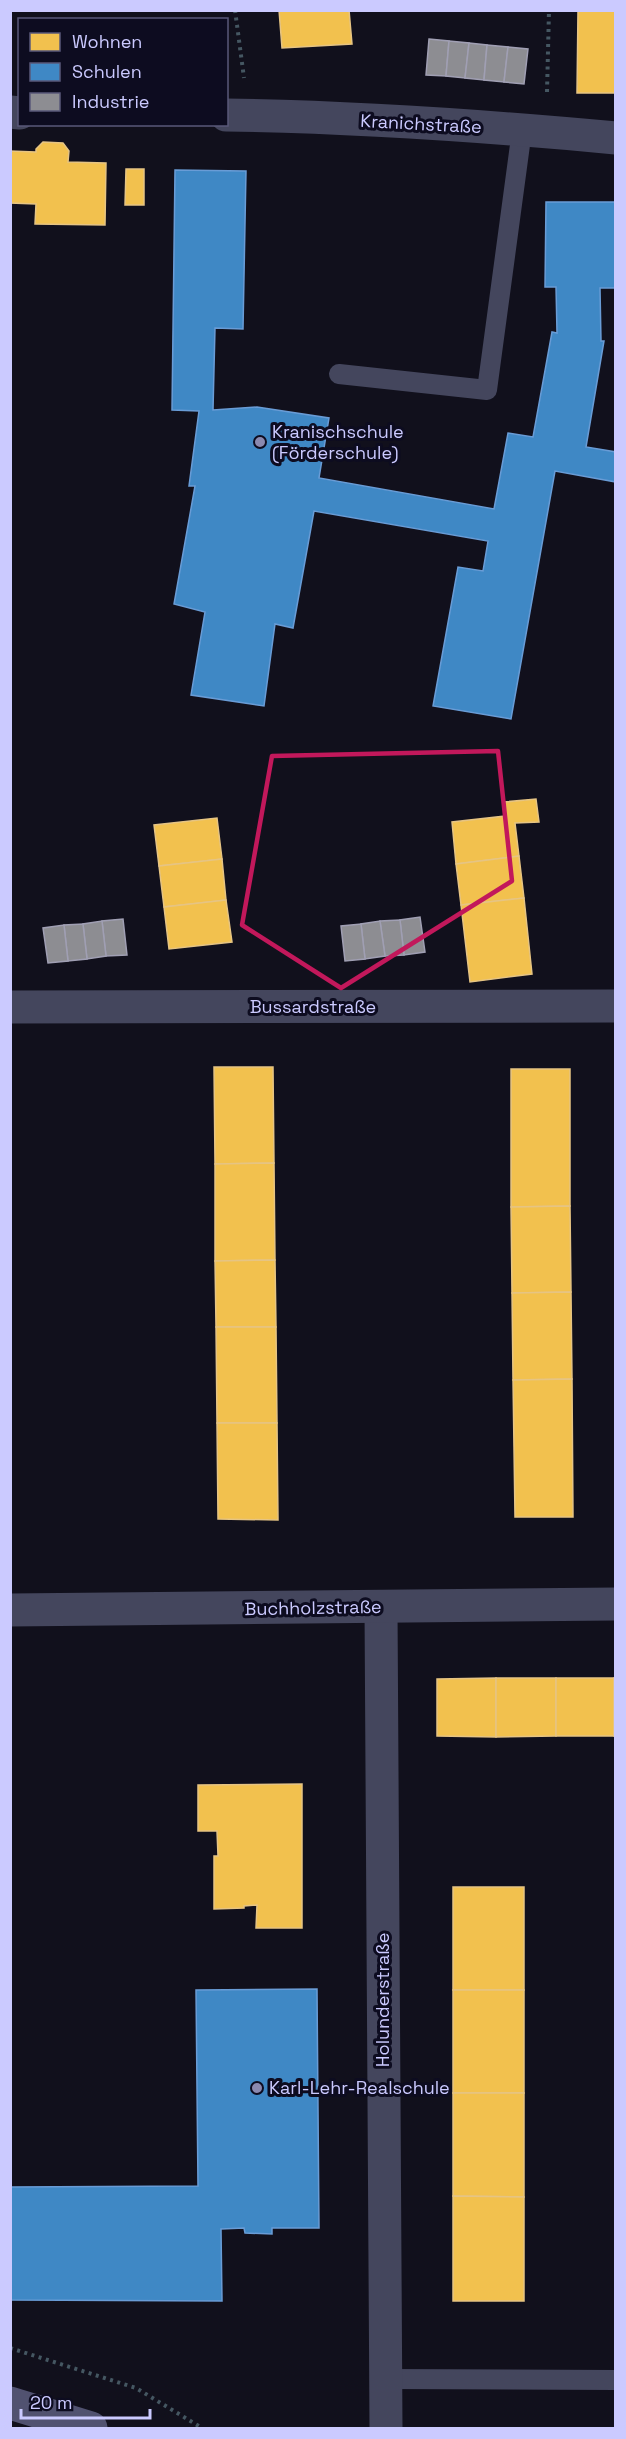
<svg xmlns="http://www.w3.org/2000/svg" width="626" height="2439" viewBox="0 0 626 2439" font-family="'Space Grotesk',sans-serif">
  <rect width="100%" height="100%" fill="#11101c"/>
  <g fill="#f2c14e" stroke="#e6c483" stroke-width="1.5">
    <path d="M 279,10 L 349,10 L 352,44 L 282,48 Z"/>
    <path d="M 578,10 L 616,10 L 616,93 L 577,93 Z"/>
    <path d="M 43,142 L 63,143 L 69,151 L 68,162 L 106,163 L 105,225 L 35,224 L 36,204 L 10,203 L 10,151 L 36,152 L 36,149 Z"/>
    <path d="M 126,169 L 144,169 L 144,205 L 125,205 Z"/>
    <path d="M 536,799 L 539,822 L 515,823 L 519,856 L 456,864 L 452,822 L 505,816 L 504,802 Z"/>
    <path d="M 217,818 L 222,859 L 159,866 L 154,825 Z"/>
    <path d="M 519,856 L 524,898 L 461,905 L 456,864 Z"/>
    <path d="M 222,859 L 226,900 L 164,907 L 159,866 Z"/>
    <path d="M 524,898 L 532,974 L 470,982 L 461,905 Z"/>
    <path d="M 226,900 L 232,942 L 169,949 L 164,907 Z"/>
    <path d="M 214,1067 L 273,1067 L 274,1163 L 215,1164 Z"/>
    <path d="M 511,1069 L 570,1069 L 570,1206 L 511,1207 Z"/>
    <path d="M 274,1163 L 275,1260 L 215,1261 L 215,1164 Z"/>
    <path d="M 570,1206 L 571,1292 L 512,1293 L 511,1207 Z"/>
    <path d="M 275,1260 L 276,1327 L 216,1327 L 215,1261 Z"/>
    <path d="M 571,1292 L 572,1379 L 513,1380 L 512,1293 Z"/>
    <path d="M 216,1327 L 276,1327 L 277,1423 L 217,1423 Z"/>
    <path d="M 572,1379 L 573,1517 L 515,1517 L 513,1380 Z"/>
    <path d="M 217,1423 L 277,1423 L 278,1520 L 218,1519 Z"/>
    <path d="M 496,1678 L 496,1737 L 437,1736 L 437,1679 Z"/>
    <path d="M 496,1678 L 556,1678 L 556,1736 L 496,1737 Z"/>
    <rect x="556" y="1678" width="58" height="58"/>
    <rect x="614" y="1678" width="2" height="58"/>
    <path d="M 302,1784 L 302,1928 L 256,1928 L 257,1905 L 244,1906 L 244,1908 L 214,1909 L 214,1856 L 218,1856 L 217,1831 L 198,1831 L 198,1785 Z"/>
    <rect x="453" y="1887" width="71" height="103"/>
    <rect x="453" y="1990" width="71" height="103"/>
    <path d="M 453,2093 L 524,2093 L 524,2197 L 453,2196 Z"/>
    <path d="M 453,2196 L 524,2197 L 524,2301 L 453,2301 Z"/>
  </g>
  <g fill="#3f88c5" stroke="#699cd6" stroke-width="1.5">
    <path d="M 175,170 L 246,171 L 243,329 L 215,328 L 213,410 L 257,407 L 329,418 L 319,478 L 494,509 L 508,433 L 533,437 L 552,332 L 557,333 L 556,287 L 545,287 L 546,202 L 616,202 L 616,288 L 600,288 L 601,341 L 604,341 L 586,447 L 616,452 L 616,482 L 555,471 L 511,719 L 433,706 L 458,567 L 483,571 L 488,541 L 314,511 L 293,628 L 275,624 L 264,706 L 191,695 L 205,612 L 174,604 L 195,486 L 189,486 L 199,411 L 172,410 Z"/>
    <path d="M 317,1989 L 319,2228 L 272,2228 L 272,2234 L 245,2233 L 244,2228 L 221,2229 L 222,2301 L 10,2300 L 10,2187 L 198,2186 L 196,1990 Z"/>
  </g>
  <g fill="#8d8d92" stroke="#a09fb3" stroke-width="1.5">
    <path d="M 429,39 L 449,41 L 446,76 L 426,75 Z"/>
    <path d="M 449,41 L 469,43 L 465,78 L 446,76 Z"/>
    <path d="M 469,43 L 487,45 L 484,80 L 465,78 Z"/>
    <path d="M 487,45 L 508,47 L 504,82 L 484,80 Z"/>
    <path d="M 508,47 L 528,49 L 524,84 L 504,82 Z"/>
    <path d="M 420,917 L 425,952 L 404,955 L 400,920 Z"/>
    <path d="M 123,919 L 127,955 L 106,956 L 102,921 Z"/>
    <path d="M 400,920 L 404,955 L 385,956 L 380,921 Z"/>
    <path d="M 102,921 L 106,956 L 87,959 L 83,924 Z"/>
    <path d="M 380,921 L 385,956 L 365,959 L 361,924 Z"/>
    <path d="M 83,924 L 87,959 L 68,961 L 64,925 Z"/>
    <path d="M 361,924 L 365,959 L 345,961 L 341,926 Z"/>
    <path d="M 64,925 L 68,961 L 48,963 L 43,928 Z"/>
  </g>
  <g fill="none" stroke-linecap="round" stroke-linejoin="round">
    <g stroke="#455762" stroke-width="4" stroke-dasharray="3 4.5" stroke-linecap="butt">
      <path d="M 235,10 L 244,78"/>
      <path d="M 547,92 L 549,10"/>
      <path d="M 10,2348 L 136,2388 L 202,2428"/>
    </g>
    <g stroke="#44465d" stroke-width="20">
      <path d="M 339,374 L 487,390 L 522,130"/>
      <path d="M 386,2379 L 616,2380"/>
    </g>
    <g stroke="#44465d" stroke-width="33">
      <path d="M 10,112 L 20,113"/>
      <path d="M 226,115 C 356,117 487,126 616,138"/>
      <path d="M 10,1007 L 616,1006"/>
      <path d="M 381,1607 L 386,2428"/>
      <path d="M 10,1610 L 616,1604"/>
    </g>
    <path stroke="#515270" stroke-width="33" d="M 10,2403 L 91,2428"/>
  </g>
  <path fill="none" stroke="#c2185b" stroke-width="4.5" stroke-linejoin="round" d="M 498,751 L 512,881 L 341,988 L 242,925 L 272,756 Z"/>
  <g fill="#8a89b0" stroke="#0d0c20" stroke-width="2">
    <circle cx="260" cy="442" r="6"/>
    <circle cx="257" cy="2088" r="6"/>
  </g>
  <g text-anchor="middle" stroke-width="6" stroke-linejoin="round" paint-order="stroke">
    <g font-size="18" fill="#cbcaff" stroke="#0d0c20">
      <text transform="translate(421 124) rotate(3)" y="6">Kranichstraße</text>
      <text x="313" y="1013">Bussardstraße</text>
      <text transform="translate(313 1608) rotate(-1)" y="6">Buchholzstraße</text>
      <text transform="translate(383 2000) rotate(-90)" y="6">Holunderstraße</text>
    </g>
    <g font-size="18" fill="#cbcaff" stroke="#0d0c20" text-anchor="start">
      <text x="272" y="438">Kranischschule<tspan x="272" dy="21">(Förderschule)</tspan></text>
      <text x="269" y="2094">Karl-Lehr-Realschule</text>
    </g>
  </g>
  <rect width="626" height="2439" fill="none" stroke="#cbcaff" stroke-width="24"/>
  <rect x="18" y="18" width="210" height="108" fill="#0d0c20" stroke="#595879" stroke-width="1.5"/>
  <rect x="30" y="33" width="30" height="18" fill="#f2c14e" stroke="#595879" stroke-width="1.5"/>
  <text x="72" y="48" font-size="18" fill="#cbcaff">Wohnen</text>
  <rect x="30" y="63" width="30" height="18" fill="#3f88c5" stroke="#595879" stroke-width="1.5"/>
  <text x="72" y="78" font-size="18" fill="#cbcaff">Schulen</text>
  <rect x="30" y="93" width="30" height="18" fill="#8d8d92" stroke="#595879" stroke-width="1.5"/>
  <text x="72" y="108" font-size="18" fill="#cbcaff">Industrie</text>
  <path d="M21 2409v9h129v-9" fill="none" stroke="#cbcaff" stroke-width="3"/>
  <text x="30" y="2409" font-size="18" fill="#cbcaff" stroke="#0d0c20" stroke-width="4.5" paint-order="stroke">20 m</text>
</svg>
